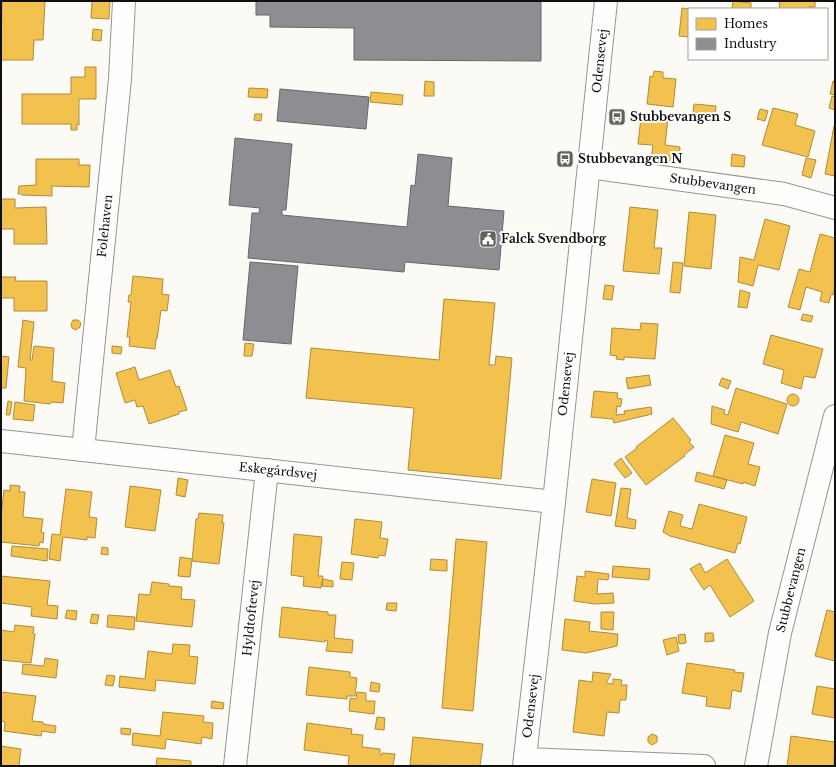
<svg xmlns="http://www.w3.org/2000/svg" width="836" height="767" viewBox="0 0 836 767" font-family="'Libre Baskerville',serif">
  <rect width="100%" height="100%" fill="#fcfaf4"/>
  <g fill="#f2c14e" stroke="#ae8c3b">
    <path d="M 2,1 L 45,1 L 43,40 L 34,40 L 33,60 L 1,60 Z"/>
    <path d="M 92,1 L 110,1 L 109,19 L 91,18 Z"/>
    <path d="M 733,1 L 751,3 L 751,9 L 732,9 Z"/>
    <path d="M 779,1 L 815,1 L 815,7 L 809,7 L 810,9 L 780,9 Z"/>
    <path d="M 682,8 L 691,9 L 689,9 L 689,37 L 679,36 Z"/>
    <path d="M 93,29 L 102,30 L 101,41 L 92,40 Z"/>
    <path d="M 85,67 L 96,67 L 96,99 L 79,99 L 79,125 L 77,124 L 77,130 L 71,130 L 71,124 L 22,124 L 22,94 L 71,94 L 71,77 L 85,77 Z"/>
    <path d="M 654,71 L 663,72 L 663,78 L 676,79 L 673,107 L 647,104 L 650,76 L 653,77 Z"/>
    <path d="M 425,81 L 434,82 L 434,96 L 424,96 Z"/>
    <path d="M 833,81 L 835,81 L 835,95 L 830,94 Z"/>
    <path d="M 249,88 L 268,89 L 267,98 L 248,97 Z"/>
    <path d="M 371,92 L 403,95 L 402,105 L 370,102 Z"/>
    <path d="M 832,96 L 835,97 L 835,110 L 829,108 Z"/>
    <path d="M 694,104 L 716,106 L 715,116 L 693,114 Z"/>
    <path d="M 773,108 L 798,114 L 795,125 L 815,131 L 808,157 L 762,145 Z"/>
    <path d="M 760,109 L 768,111 L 765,121 L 757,119 Z"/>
    <path d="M 255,114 L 262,114 L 261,121 L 254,120 Z"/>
    <path d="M 641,117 L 668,119 L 665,145 L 680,147 L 679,163 L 651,160 L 653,145 L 638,144 Z"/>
    <path d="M 834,126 L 835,126 L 835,176 L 825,174 Z"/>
    <path d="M 732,154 L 745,156 L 744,167 L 731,166 Z"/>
    <path d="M 806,158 L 816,160 L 811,178 L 802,175 Z"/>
    <path d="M 36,159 L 79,159 L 79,165 L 90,165 L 89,187 L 52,186 L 52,196 L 22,195 L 22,194 L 18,194 L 19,186 L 36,185 Z"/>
    <path d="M 1,199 L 15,199 L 15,208 L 46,207 L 47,244 L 14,244 L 14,229 L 1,229 Z"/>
    <path d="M 630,207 L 658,210 L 654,248 L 662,248 L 659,274 L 623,271 Z"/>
    <path d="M 689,212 L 716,215 L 711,269 L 684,266 Z"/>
    <path d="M 765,219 L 790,226 L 779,270 L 758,265 L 753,286 L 738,282 L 740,257 L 754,260 Z"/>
    <path d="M 820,234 L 835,238 L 835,286 L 833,295 L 831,294 L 829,303 L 820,301 L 822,292 L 806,287 L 800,310 L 788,307 L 799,269 L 810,272 Z"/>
    <path d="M 673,262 L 683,263 L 680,293 L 670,292 Z"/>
    <path d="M 133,276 L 163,279 L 162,294 L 169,295 L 167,311 L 161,310 L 157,339 L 156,339 L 155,349 L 129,346 L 130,337 L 127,337 L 131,302 L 128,302 L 129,295 L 131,295 Z"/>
    <path d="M 1,277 L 16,277 L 15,281 L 47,281 L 47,311 L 14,311 L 14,298 L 1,298 Z"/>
    <path d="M 605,285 L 614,286 L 612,300 L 603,299 Z"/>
    <path d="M 740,290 L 750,293 L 747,308 L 738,307 Z"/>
    <path d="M 444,299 L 495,303 L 489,365 L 495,365 L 496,356 L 512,358 L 501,479 L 408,470 L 414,408 L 306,398 L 311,348 L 439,360 Z"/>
    <path d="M 803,314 L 813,316 L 811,322 L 801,320 Z"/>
    <path d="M 23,320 L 34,322 L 30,360 L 32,360 L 34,346 L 54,348 L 52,381 L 65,383 L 63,403 L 51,402 L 50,404 L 24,401 L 26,368 L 18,367 Z"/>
    <path d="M 73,320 L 78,320 L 81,323 L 80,327 L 76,330 L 72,328 L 71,324 Z"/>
    <path d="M 641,323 L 658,324 L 655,359 L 624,357 L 624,360 L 616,359 L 617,356 L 610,355 L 612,328 L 640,330 Z"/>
    <path d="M 771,335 L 823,349 L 815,378 L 804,376 L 801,389 L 781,383 L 784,370 L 763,364 Z"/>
    <path d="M 245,343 L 254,344 L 252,356 L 244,356 Z"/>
    <path d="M 112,346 L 122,347 L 121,354 L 112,353 Z"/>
    <path d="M 1,356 L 9,357 L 6,388 L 1,388 Z"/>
    <path d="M 135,367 L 139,380 L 170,370 L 176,387 L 179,386 L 187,410 L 179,412 L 179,414 L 149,424 L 143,406 L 137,407 L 135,400 L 125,403 L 116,373 Z"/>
    <path d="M 649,375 L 651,385 L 628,389 L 626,378 Z"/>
    <path d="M 722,378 L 731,381 L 728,389 L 719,385 Z"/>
    <path d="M 736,388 L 787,404 L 778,434 L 741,422 L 738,432 L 711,424 L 712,406 L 725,410 L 724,414 L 728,415 Z"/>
    <path d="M 594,391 L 618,393 L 617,398 L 622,399 L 621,405 L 620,407 L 617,406 L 616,415 L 625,414 L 624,411 L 651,407 L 652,414 L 614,423 L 613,419 L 591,417 Z"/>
    <circle cx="793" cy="400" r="6"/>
    <path d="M 8,401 L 12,402 L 10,415 L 6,415 Z"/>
    <path d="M 15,402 L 35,405 L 33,421 L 13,419 Z"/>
    <path d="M 673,418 L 691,440 L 689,442 L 694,447 L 684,455 L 685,456 L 646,485 L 625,457 L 637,448 L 636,447 Z"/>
    <path d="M 725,435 L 754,443 L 748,464 L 760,467 L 755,486 L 743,482 L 743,484 L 713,476 Z"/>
    <path d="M 621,458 L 632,473 L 625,478 L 614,464 Z"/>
    <path d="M 697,472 L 727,480 L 724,489 L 695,481 Z"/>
    <path d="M 178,478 L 188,480 L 185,497 L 176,495 Z"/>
    <path d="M 592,479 L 616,483 L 611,516 L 586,512 Z"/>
    <path d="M 10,485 L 20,486 L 19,492 L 25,492 L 23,517 L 43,519 L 41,532 L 44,533 L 43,543 L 40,542 L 39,546 L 1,542 L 1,516 L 4,490 L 10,491 Z"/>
    <path d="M 130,486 L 161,490 L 155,531 L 125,527 Z"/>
    <path d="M 621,488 L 631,489 L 627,518 L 636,520 L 635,529 L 615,526 Z"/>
    <path d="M 66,489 L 92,492 L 89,517 L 97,518 L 95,538 L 87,537 L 87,540 L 63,537 L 60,561 L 49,559 L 52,534 L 60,535 Z"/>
    <path d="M 699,504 L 747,517 L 740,544 L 738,543 L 735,553 L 670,536 L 663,532 L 669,511 L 683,515 L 680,526 L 692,529 Z"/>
    <path d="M 199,513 L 223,515 L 222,523 L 224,523 L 219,564 L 192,561 L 196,519 L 198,519 Z"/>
    <path d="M 355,519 L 382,522 L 380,538 L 388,539 L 385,556 L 379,555 L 378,558 L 351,554 Z"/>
    <path d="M 294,534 L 322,537 L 318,576 L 323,576 L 321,588 L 303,586 L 304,577 L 291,575 Z"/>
    <path d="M 456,539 L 487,542 L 473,711 L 442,708 Z"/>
    <path d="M 12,546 L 48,549 L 47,561 L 11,556 Z"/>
    <path d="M 102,547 L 108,548 L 108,555 L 101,554 Z"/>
    <path d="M 180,557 L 192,559 L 190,577 L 178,576 Z"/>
    <path d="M 431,559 L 447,560 L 447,571 L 430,570 Z"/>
    <path d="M 727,559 L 754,601 L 730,617 L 710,585 L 704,590 L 690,569 L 700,563 L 705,573 Z"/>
    <path d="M 342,562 L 354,563 L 352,580 L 340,579 Z"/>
    <path d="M 613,566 L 650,569 L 649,580 L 612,577 Z"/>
    <path d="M 585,571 L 609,574 L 608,580 L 598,579 L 597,594 L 613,593 L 614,603 L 595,604 L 574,601 L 577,576 L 585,577 Z"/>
    <path d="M 1,576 L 50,581 L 47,605 L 58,606 L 57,619 L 31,616 L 32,607 L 1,603 Z"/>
    <path d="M 323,579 L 333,581 L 333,587 L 322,586 Z"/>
    <path d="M 152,582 L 169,584 L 169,586 L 182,587 L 181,599 L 195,600 L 192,627 L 136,621 L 139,594 L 150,595 Z"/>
    <path d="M 387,603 L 397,603 L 396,611 L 386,610 Z"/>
    <path d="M 282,607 L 328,612 L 328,615 L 336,615 L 334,638 L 353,640 L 352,653 L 326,651 L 328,641 L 325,640 L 325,642 L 279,637 Z"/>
    <path d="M 67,610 L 77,611 L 76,620 L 65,618 Z"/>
    <path d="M 827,610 L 835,612 L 835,661 L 815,656 Z"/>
    <path d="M 601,612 L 614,612 L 613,630 L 601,629 Z"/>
    <path d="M 92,614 L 99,615 L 97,624 L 90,623 Z"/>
    <path d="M 108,615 L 135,617 L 134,630 L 107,627 Z"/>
    <path d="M 565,619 L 590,622 L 589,631 L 618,634 L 617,646 L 586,653 L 562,650 Z"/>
    <path d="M 15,625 L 34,627 L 33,634 L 35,634 L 31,663 L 1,660 L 1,630 L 14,632 Z"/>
    <path d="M 705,633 L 713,633 L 714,641 L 705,642 Z"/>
    <path d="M 685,634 L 686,643 L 679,644 L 678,635 Z"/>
    <path d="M 676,637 L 679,651 L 667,655 L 663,640 Z"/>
    <path d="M 173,644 L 190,645 L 189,656 L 198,657 L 195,684 L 156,680 L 155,691 L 119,687 L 120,676 L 145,679 L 148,651 L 172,654 Z"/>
    <path d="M 45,658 L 58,660 L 56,678 L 22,674 L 23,664 L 44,666 Z"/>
    <path d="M 687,663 L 735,670 L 734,672 L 744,673 L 741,692 L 732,690 L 730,709 L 706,706 L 707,697 L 682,693 Z"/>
    <path d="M 309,667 L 350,672 L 350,677 L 357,678 L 355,696 L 347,696 L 347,699 L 306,695 Z"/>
    <path d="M 593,672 L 611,674 L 606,683 L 613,684 L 613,679 L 622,680 L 621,685 L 627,685 L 626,700 L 620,700 L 619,713 L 607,712 L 604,736 L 573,732 L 579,680 L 592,682 Z"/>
    <path d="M 107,675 L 115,676 L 113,686 L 105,685 Z"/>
    <path d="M 371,682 L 380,684 L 379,692 L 370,691 Z"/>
    <path d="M 817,686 L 835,689 L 835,718 L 812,714 Z"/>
    <path d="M 1,692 L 36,696 L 32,721 L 43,722 L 43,724 L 56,726 L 55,733 L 42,731 L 41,736 L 4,731 L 5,722 L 1,721 Z"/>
    <path d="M 357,692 L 366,693 L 366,701 L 375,701 L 374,714 L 349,711 L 350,698 L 356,699 Z"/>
    <path d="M 212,701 L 224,703 L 223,709 L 211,708 Z"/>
    <path d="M 163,712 L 204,716 L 203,722 L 213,723 L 212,739 L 202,737 L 201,744 L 166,739 L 165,749 L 132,745 L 133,733 L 160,736 Z"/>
    <path d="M 377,717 L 385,718 L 384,730 L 375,729 Z"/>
    <path d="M 307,723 L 352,729 L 351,734 L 363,735 L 362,747 L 380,749 L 380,755 L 382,755 L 382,753 L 395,754 L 393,766 L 348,766 L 349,756 L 304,750 Z"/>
    <path d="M 121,728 L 131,729 L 130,735 L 121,734 Z"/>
    <path d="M 652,734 L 657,736 L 657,742 L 652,745 L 648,742 L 648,737 Z"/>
    <path d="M 791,736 L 835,742 L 834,766 L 787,766 Z"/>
    <path d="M 413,737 L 483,744 L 480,766 L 410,765 Z"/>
    <path d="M 1,746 L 21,749 L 19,766 L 1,766 Z"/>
    <path d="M 157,758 L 191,761 L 191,766 L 156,766 Z"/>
  </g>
  <g fill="#8d8d92" stroke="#67676b">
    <path d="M 256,1 L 541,1 L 541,61 L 354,60 L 354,28 L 270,27 L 270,15 L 256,15 Z"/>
    <path d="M 280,89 L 369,97 L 366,129 L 277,121 Z"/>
    <path d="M 235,138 L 292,144 L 286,210 L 282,210 L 282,215 L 407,227 L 411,185 L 415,186 L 418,154 L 452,158 L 448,206 L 504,211 L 499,270 L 405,262 L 404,272 L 248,258 L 252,213 L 259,213 L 260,208 L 229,205 Z"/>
    <path d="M 250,262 L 298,266 L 291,344 L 243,340 Z"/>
  </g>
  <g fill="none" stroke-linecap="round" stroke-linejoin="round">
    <defs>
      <g id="minor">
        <path d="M 589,167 L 784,194 L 835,208"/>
        <path d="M 1,441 L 554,502"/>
        <path d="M 83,450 L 120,79 L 124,1"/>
        <path d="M 525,759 L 704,766"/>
        <path d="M 235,766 L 267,470"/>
        <path d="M 524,766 L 554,502 L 606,1"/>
        <path d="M 756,766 L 780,633 L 835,416"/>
      </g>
    </defs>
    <use href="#minor" stroke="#969592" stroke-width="24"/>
    <use href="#minor" stroke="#fffefd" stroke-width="22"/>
  </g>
  <defs>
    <symbol id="bus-square" viewBox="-11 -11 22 22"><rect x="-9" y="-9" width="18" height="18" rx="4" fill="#62615f" stroke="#fff"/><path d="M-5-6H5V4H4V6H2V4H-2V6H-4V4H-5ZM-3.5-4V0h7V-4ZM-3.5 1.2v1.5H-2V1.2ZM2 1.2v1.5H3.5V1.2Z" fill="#fff"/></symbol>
    <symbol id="civic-square" viewBox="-11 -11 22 22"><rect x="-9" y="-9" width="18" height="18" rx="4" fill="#62615f" stroke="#fff"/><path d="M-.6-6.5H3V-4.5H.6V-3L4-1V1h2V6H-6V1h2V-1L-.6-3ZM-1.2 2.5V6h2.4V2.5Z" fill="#fff"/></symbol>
  </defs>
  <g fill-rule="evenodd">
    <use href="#bus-square" x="607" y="107" width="20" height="20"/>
    <use href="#bus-square" x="555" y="149" width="20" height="20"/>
    <use href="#civic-square" x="478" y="229" width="20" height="20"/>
  </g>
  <g text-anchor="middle" stroke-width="4" stroke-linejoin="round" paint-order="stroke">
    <g font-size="12" fill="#0f0f0f" stroke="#fff">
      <text transform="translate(600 61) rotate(-84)" y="4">Odensevej</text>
      <text transform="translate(713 184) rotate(8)" y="4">Stubbevangen</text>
      <text transform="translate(105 226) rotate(-84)" y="4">Folehaven</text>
      <text transform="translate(566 384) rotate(-84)" y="4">Odensevej</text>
      <text transform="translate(278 471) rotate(6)" y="4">Eskegårdsvej</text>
      <text transform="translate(791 590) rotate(-76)" y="4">Stubbevangen</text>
      <text transform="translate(251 618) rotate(-84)" y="4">Hyldtoftevej</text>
      <text transform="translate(531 706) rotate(-83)" y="4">Odensevej</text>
    </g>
    <g font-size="12" font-weight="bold" fill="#0f0f0f" stroke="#fff" text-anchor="start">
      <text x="630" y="121">Stubbevangen S</text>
      <text x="578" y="163">Stubbevangen N</text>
      <text x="501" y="243">Falck Svendborg</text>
    </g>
  </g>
  <rect width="836" height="767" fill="none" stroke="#0f0f0f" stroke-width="4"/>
  <rect x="688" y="8" width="140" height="52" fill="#ffffff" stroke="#9f9f9f"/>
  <rect x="696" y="18" width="20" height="12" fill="#f2c14e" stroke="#9f9f9f"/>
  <text x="724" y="28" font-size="12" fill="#0f0f0f">Homes</text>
  <rect x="696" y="38" width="20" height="12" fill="#8d8d92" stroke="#9f9f9f"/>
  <text x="724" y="48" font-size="12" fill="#0f0f0f">Industry</text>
</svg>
